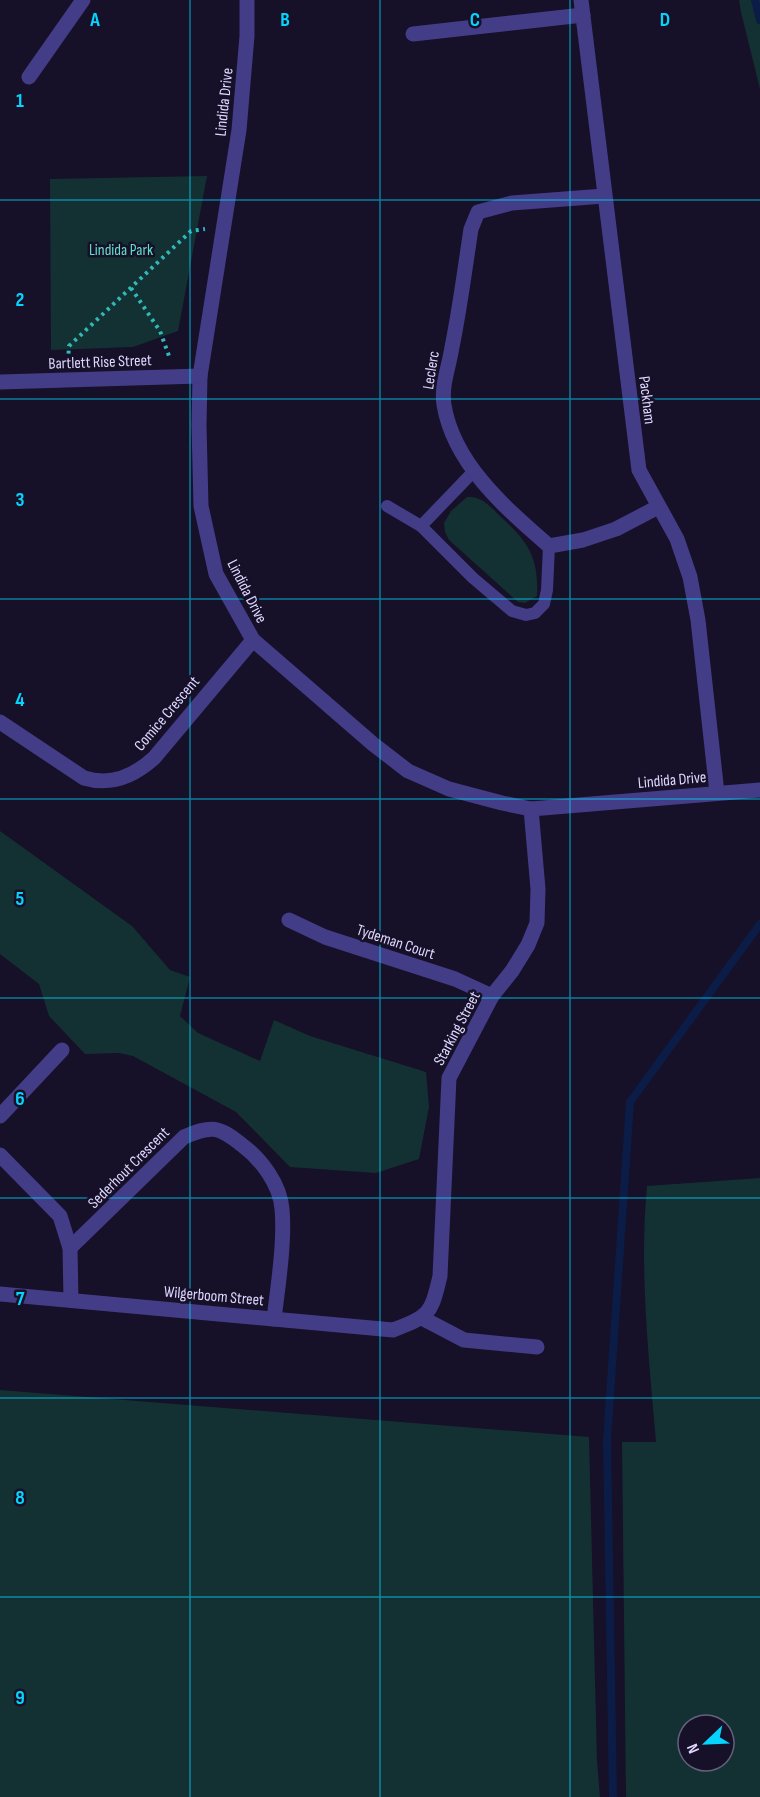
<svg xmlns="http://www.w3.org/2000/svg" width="760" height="1797" viewBox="0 0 760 1797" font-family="'Sofia Sans Condensed',sans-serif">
  <rect width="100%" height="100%" fill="#161028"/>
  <g fill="#133132" fill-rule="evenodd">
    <path d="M 739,0 L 760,0 L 760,89 L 741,12 Z"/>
    <path d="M 207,176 L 178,331 L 133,347 L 51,350 L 50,179 Z"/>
    <path d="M 467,497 C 481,496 489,505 499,515 C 527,541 539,556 537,596 L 525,603 L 518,602 L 449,540 L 445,532 L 444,523 L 451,511 Z"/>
    <path d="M 0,831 L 132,926 L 170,970 L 190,977 L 180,1016 L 198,1033 L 260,1061 L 274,1020 L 310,1036 L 426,1072 L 429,1107 L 419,1159 L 376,1173 L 290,1167 L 236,1112 L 133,1056 L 119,1053 L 85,1054 L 49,1016 L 39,984 L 0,954 Z"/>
    <path d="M 760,1178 L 760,1797 L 626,1797 L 622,1442 L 656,1442 C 649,1358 639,1271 647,1186 ZM 688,1725 L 724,1725 L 724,1761 L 688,1761 Z"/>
    <path d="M 0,1390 L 589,1437 L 597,1761 L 600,1797 L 0,1797 Z"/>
  </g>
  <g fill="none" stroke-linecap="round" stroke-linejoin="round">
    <g stroke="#0b1d47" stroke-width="8">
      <path d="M 755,0 L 760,20"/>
      <path d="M 613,1797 L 607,1440 L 630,1102 L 760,924"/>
    </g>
    <g stroke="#31b9ba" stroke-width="4" stroke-dasharray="3 4.5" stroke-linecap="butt">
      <path d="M 131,288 L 160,331 L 169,356"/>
      <path d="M 68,361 L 69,346 L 191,231 L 205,229"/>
    </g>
    <g stroke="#433c87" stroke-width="12">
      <path d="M 387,506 L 421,526 L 473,578 L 512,611 L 526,615 L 535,613 L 544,604 L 547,590 L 549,546"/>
      <path d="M 421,526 L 474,471"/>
    </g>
    <g stroke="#433c87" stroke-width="15">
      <path d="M 247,0 L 247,36 L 239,130 L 200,376 L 199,425 L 201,506 L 216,574 L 253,640 L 373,744 L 408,771 L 449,789 L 502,803 L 531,809 L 760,790"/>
      <path d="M 581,0 L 639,470 L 677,539 L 690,577 L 698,620 L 717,793"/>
      <path d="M 413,34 L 583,15"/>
      <path d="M 29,77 L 83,0"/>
      <path d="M 604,196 L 512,203 L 478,212 L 471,229 C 465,268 460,308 452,347 C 449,367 441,385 444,405 C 454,465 507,509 549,546 L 583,540 L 616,529 L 658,507"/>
      <path d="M 0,382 L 200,376"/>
      <path d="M 0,722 L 84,778 C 111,786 133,777 154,758 L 253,640"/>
      <path d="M 289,920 L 325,937 L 455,979 L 492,996"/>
      <path d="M 0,1116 L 62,1050"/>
      <path d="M 0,1155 L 60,1216 L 70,1248 L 71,1300"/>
      <path d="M 70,1248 L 184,1137 C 212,1125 218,1126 242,1145 C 261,1159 280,1184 282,1209 C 285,1241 278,1286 274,1319"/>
      <path d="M 0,1294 L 393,1330 C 429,1316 431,1315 440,1276 L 449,1078 L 492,996 L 512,971 L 528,945 L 537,923 L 538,889 L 531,809"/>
      <path d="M 422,1318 L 464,1340 L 537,1347"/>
    </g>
  </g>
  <path fill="none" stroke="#05d4fd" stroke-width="1.5" stroke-opacity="0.55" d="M 190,0 L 190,1797M 380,0 L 380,1797M 570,0 L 570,1797M 0,200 L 760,200M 0,399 L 760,399M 0,599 L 760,599M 0,799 L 760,799M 0,998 L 760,998M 0,1198 L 760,1198M 0,1398 L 760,1398M 0,1597 L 760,1597"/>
  <g text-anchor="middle" stroke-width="5" stroke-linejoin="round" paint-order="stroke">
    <g font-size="16" fill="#dfd8ff" stroke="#161028">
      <text transform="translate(223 102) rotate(-84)" y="6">Lindida Drive</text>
      <text transform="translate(100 361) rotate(-2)" y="6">Bartlett Rise Street</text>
      <text transform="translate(430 370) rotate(-81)" y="6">Leclerc</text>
      <text transform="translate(648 400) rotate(83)" y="6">Packham</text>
      <text transform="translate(248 591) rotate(63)" y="6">Lindida Drive</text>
      <text transform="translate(166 713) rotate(-50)" y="6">Comice Crescent</text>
      <text transform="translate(672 779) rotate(-5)" y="6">Lindida Drive</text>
      <text transform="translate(396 941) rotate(18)" y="6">Tydeman Court</text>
      <text transform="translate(456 1028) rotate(-62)" y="6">Starking Street</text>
      <text transform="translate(128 1167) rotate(-45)" y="6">Sederhout Crescent</text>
      <text transform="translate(214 1295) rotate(5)" y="6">Wilgerboom Street</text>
    </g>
    <g font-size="16" fill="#63e0c9" stroke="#161028">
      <text x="121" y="255">Lindida Park</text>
    </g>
  </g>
  <g font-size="20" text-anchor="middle" font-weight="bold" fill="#05d4fd" stroke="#161028" stroke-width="5" stroke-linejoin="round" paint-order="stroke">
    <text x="95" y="26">A</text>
    <text x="285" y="26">B</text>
    <text x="475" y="26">C</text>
    <text x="665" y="26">D</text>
    <text x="20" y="107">1</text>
    <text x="20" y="306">2</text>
    <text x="20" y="506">3</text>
    <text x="20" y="706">4</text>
    <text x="20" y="905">5</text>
    <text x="20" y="1105">6</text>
    <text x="20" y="1305">7</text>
    <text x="20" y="1504">8</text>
    <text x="20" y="1704">9</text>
  </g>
  <g transform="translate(706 1743) rotate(247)"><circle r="28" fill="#161028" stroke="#66607e" stroke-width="1.5"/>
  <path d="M0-4.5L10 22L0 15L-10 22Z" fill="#05d4fd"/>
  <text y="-9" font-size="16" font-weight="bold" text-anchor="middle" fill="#dfd8ff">N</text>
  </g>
</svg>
